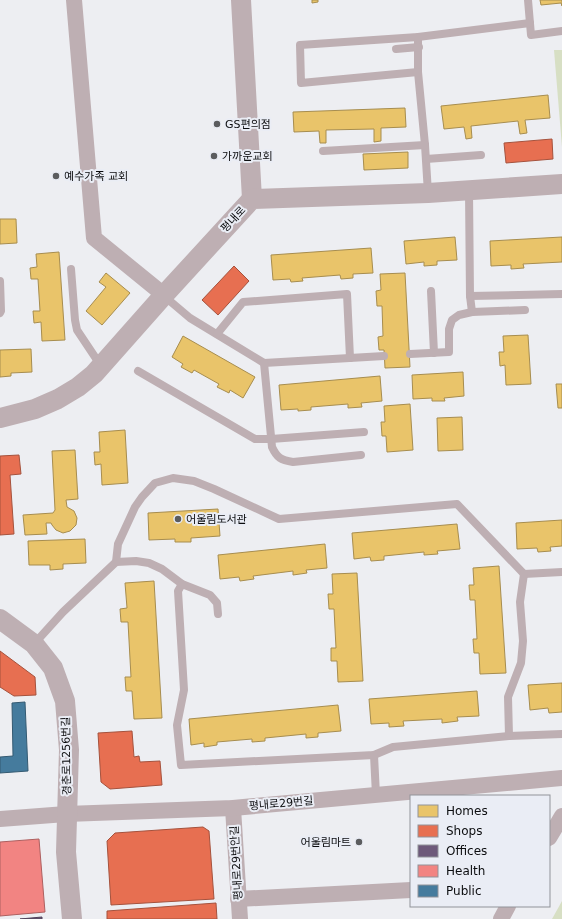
<svg xmlns="http://www.w3.org/2000/svg" width="562" height="919" viewBox="0 0 562 919" font-family="'DejaVu Sans','Noto Sans KR',sans-serif">
  <rect width="100%" height="100%" fill="#edeef2"/>
  <g fill="#d7dfc4">
    <path d="M 554,50 L 562,50 L 562,147 Z"/>
    <path d="M 562,901 L 562,919 L 552,919 Z"/>
  </g>
  <g fill="#e9c46a" stroke="#a78d4f">
    <path d="M 312,0 L 318,0 L 318,2 L 312,3 Z"/>
    <path d="M 540,0 L 562,0 L 562,6 L 561,3 L 541,5 Z"/>
    <path d="M 548,95 L 550,118 L 525,120 L 527,133 L 520,134 L 518,121 L 471,126 L 472,138 L 466,139 L 464,127 L 444,129 L 441,106 Z"/>
    <path d="M 405,108 L 406,127 L 381,128 L 381,141 L 374,142 L 374,129 L 326,130 L 326,143 L 320,143 L 319,131 L 294,132 L 293,112 Z"/>
    <path d="M 408,152 L 408,168 L 364,170 L 363,154 Z"/>
    <path d="M 0,219 L 16,219 L 17,243 L 0,244 Z"/>
    <path d="M 455,237 L 457,260 L 437,261 L 437,265 L 424,266 L 424,262 L 406,264 L 404,241 Z"/>
    <path d="M 562,237 L 562,262 L 523,264 L 524,268 L 511,269 L 511,265 L 491,266 L 490,241 Z"/>
    <path d="M 371,248 L 373,273 L 353,274 L 353,278 L 341,279 L 340,275 L 302,278 L 303,281 L 291,282 L 290,279 L 273,280 L 271,255 Z"/>
    <path d="M 59,252 L 65,340 L 42,341 L 41,322 L 34,323 L 33,311 L 40,311 L 38,279 L 31,279 L 30,268 L 37,267 L 36,254 Z"/>
    <path d="M 106,273 L 130,293 L 102,325 L 86,311 L 106,287 L 99,282 Z"/>
    <path d="M 405,273 L 410,367 L 385,368 L 384,350 L 379,350 L 378,337 L 383,336 L 382,306 L 377,306 L 376,291 L 381,290 L 380,274 Z"/>
    <path d="M 528,335 L 531,384 L 506,385 L 505,365 L 500,366 L 499,352 L 504,352 L 503,336 Z"/>
    <path d="M 183,336 L 255,377 L 243,398 L 230,390 L 229,393 L 217,387 L 219,384 L 194,370 L 192,373 L 181,367 L 183,364 L 172,357 Z"/>
    <path d="M 31,349 L 32,372 L 11,373 L 11,376 L 0,377 L 0,350 Z"/>
    <path d="M 463,372 L 464,396 L 444,398 L 445,401 L 432,401 L 432,398 L 413,399 L 412,375 Z"/>
    <path d="M 380,376 L 382,401 L 361,403 L 362,407 L 348,408 L 348,404 L 311,407 L 311,410 L 298,411 L 298,409 L 281,410 L 279,385 Z"/>
    <path d="M 556,384 L 562,384 L 562,408 L 558,408 Z"/>
    <path d="M 410,404 L 413,450 L 387,452 L 386,436 L 382,436 L 381,422 L 385,422 L 384,406 Z"/>
    <path d="M 462,417 L 463,450 L 438,451 L 437,418 Z"/>
    <path d="M 125,430 L 128,483 L 102,485 L 101,464 L 95,465 L 94,452 L 100,452 L 99,432 Z"/>
    <path d="M 75,450 L 78,499 L 66,500 L 67,507 L 74,511 L 77,518 L 76,525 L 70,531 L 63,533 L 56,530 L 52,525 L 51,523 L 46,523 L 47,534 L 25,535 L 23,515 L 53,513 L 55,510 L 52,451 Z"/>
    <path d="M 218,509 L 220,536 L 191,538 L 191,542 L 175,542 L 175,539 L 149,540 L 148,513 Z"/>
    <path d="M 562,520 L 562,546 L 550,547 L 551,551 L 538,552 L 537,548 L 517,549 L 516,523 Z"/>
    <path d="M 457,524 L 460,549 L 437,551 L 438,554 L 424,555 L 424,552 L 384,556 L 384,560 L 371,561 L 370,557 L 354,559 L 352,533 Z"/>
    <path d="M 85,539 L 86,563 L 63,564 L 63,569 L 50,570 L 50,565 L 29,565 L 28,541 Z"/>
    <path d="M 325,544 L 327,568 L 306,570 L 307,573 L 293,575 L 293,571 L 253,576 L 254,579 L 240,581 L 239,577 L 220,579 L 218,555 Z"/>
    <path d="M 499,566 L 506,673 L 480,674 L 479,653 L 474,653 L 473,639 L 477,639 L 475,600 L 470,600 L 469,585 L 474,585 L 473,568 Z"/>
    <path d="M 357,573 L 363,681 L 338,682 L 337,661 L 331,661 L 331,648 L 336,648 L 334,609 L 329,609 L 328,594 L 333,594 L 332,574 Z"/>
    <path d="M 154,581 L 162,718 L 134,719 L 132,691 L 126,691 L 125,677 L 131,677 L 128,622 L 121,622 L 120,609 L 127,608 L 125,583 Z"/>
    <path d="M 562,683 L 562,712 L 549,713 L 548,708 L 530,710 L 528,685 Z"/>
    <path d="M 477,691 L 479,716 L 457,717 L 458,721 L 442,723 L 442,719 L 403,721 L 404,726 L 389,727 L 389,723 L 371,724 L 369,699 Z"/>
    <path d="M 338,705 L 341,731 L 318,733 L 318,737 L 306,738 L 306,734 L 265,738 L 265,741 L 252,742 L 252,739 L 217,742 L 217,745 L 204,747 L 204,743 L 191,745 L 189,719 Z"/>
  </g>
  <g fill="#e76f51" stroke="#a5523d">
    <path d="M 552,139 L 553,159 L 506,163 L 504,143 Z"/>
    <path d="M 234,266 L 249,281 L 218,315 L 202,300 Z"/>
    <path d="M 19,455 L 21,474 L 10,475 L 14,534 L 0,535 L 0,456 Z"/>
    <path d="M 0,651 L 35,677 L 36,695 L 14,696 L 0,687 Z"/>
    <path d="M 132,731 L 134,757 L 139,756 L 140,762 L 160,761 L 162,785 L 110,789 L 101,782 L 98,733 Z"/>
    <path d="M 203,827 L 209,831 L 214,899 L 111,905 L 107,841 L 115,833 Z"/>
    <path d="M 216,903 L 217,919 L 107,919 L 107,911 Z"/>
  </g>
  <path fill="#6d597a" stroke="#50425a" d="M 42,917 L 42,919 L 20,919 Z"/>
  <path fill="#f28482" stroke="#ad6060" d="M 39,839 L 45,912 L 0,916 L 0,842 Z"/>
  <path fill="#457b9d" stroke="#345a72" d="M 25,702 L 28,771 L 0,773 L 0,757 L 13,756 L 12,703 Z"/>
  <g fill="none" stroke-linecap="round" stroke-linejoin="round">
    <g stroke="#beafb3" stroke-width="8">
      <path d="M 528,0 L 531,35 L 562,31"/>
      <path d="M 418,37 L 418,72 L 425,145 L 428,193"/>
      <path d="M 396,49 L 419,47"/>
      <path d="M 418,72 L 301,83 L 300,45 L 418,37 L 530,23"/>
      <path d="M 323,151 L 425,145"/>
      <path d="M 426,159 L 481,155"/>
      <path d="M 469,191 L 470,296 L 472,312"/>
      <path d="M 71,269 L 75,320 L 77,330 L 101,366"/>
      <path d="M 0,281 L 1,311 L 0,313"/>
      <path d="M 431,291 L 434,353"/>
      <path d="M 164,296 L 190,318 L 264,363 L 384,356"/>
      <path d="M 470,296 L 562,294"/>
      <path d="M 217,334 L 243,302 L 347,294 L 350,358"/>
      <path d="M 410,354 L 449,352 L 449,329 L 452,320 L 459,315 L 472,312 L 525,310"/>
      <path d="M 264,363 L 272,447 C 277,458 281,460 293,462 L 361,455"/>
      <path d="M 138,371 L 255,439 L 271,439 L 364,432"/>
      <path d="M 116,562 L 136,561 L 149,563 L 162,569 L 182,584 L 210,595 L 217,603 L 218,614"/>
      <path d="M 182,584 L 178,591 L 184,690 L 177,725 L 181,765 L 374,755 L 393,747 L 509,736 L 562,734"/>
      <path d="M 34,644 L 63,612 L 116,562 L 118,544 L 135,507 L 142,497 L 155,483 L 173,478 L 194,481 L 214,489 L 279,519 L 457,504 L 524,574 L 562,572"/>
      <path d="M 509,736 L 508,697 L 521,663 L 523,641 L 520,602 L 524,574"/>
      <path d="M 374,755 L 376,795"/>
    </g>
    <g stroke="#beafb3" stroke-width="16">
      <path d="M 74,0 L 94,238 L 164,295"/>
      <path d="M 233,808 L 240,919"/>
      <path d="M 0,819 L 66,814 L 233,808 L 562,778"/>
      <path d="M 549,838 L 562,816"/>
      <path d="M 238,899 L 411,890"/>
      <path d="M 501,919 L 508,906"/>
    </g>
    <g stroke="#beafb3" stroke-width="20">
      <path d="M 241,0 L 252,199"/>
      <path d="M 0,418 L 35,409 L 58,399 L 78,387 L 94,374 L 164,295 L 252,199 L 428,193 L 562,184"/>
      <path d="M 0,619 L 34,644 L 53,668 L 65,701 L 69,750 L 66,852 L 72,919"/>
    </g>
  </g>
  <g fill="#5b5c5e" stroke="#eaedf5" stroke-width="1.5">
    <circle cx="217" cy="124" r="4"/>
    <circle cx="214" cy="156" r="4"/>
    <circle cx="56" cy="176" r="4"/>
    <circle cx="178" cy="519" r="4"/>
    <circle cx="359" cy="842" r="4"/>
  </g>
  <g text-anchor="middle" stroke-width="4" stroke-linejoin="round" paint-order="stroke">
    <g font-size="11" fill="#0c0d0f" stroke="#eaedf5" text-anchor="start">
      <text x="225" y="128">GS편의점</text>
      <text x="222" y="160">가까운교회</text>
      <text x="64" y="180">예수가족 교회</text>
      <text x="186" y="523">어울림도서관</text>
      <text x="351" y="846" text-anchor="end">어울림마트</text>
    </g>
    <g font-size="11" fill="#0c0d0f" stroke="#eaedf5">
      <text transform="translate(233 219) rotate(-47)" y="4">평내로</text>
      <text transform="translate(66 756) rotate(-91)" y="4">경춘로1256번길</text>
      <text transform="translate(281 803) rotate(-5)" y="4">평내로29번길</text>
      <text transform="translate(236 863) rotate(-93)" y="4">평내로29번안길</text>
    </g>
  </g>
  <rect x="410" y="795" width="140" height="112" fill="#eaedf5" stroke="#919399"/>
  <rect x="418" y="805" width="20" height="12" fill="#e9c46a" stroke="#919399"/>
  <text x="446" y="815" font-size="12" fill="#0c0d0f">Homes</text>
  <rect x="418" y="825" width="20" height="12" fill="#e76f51" stroke="#919399"/>
  <text x="446" y="835" font-size="12" fill="#0c0d0f">Shops</text>
  <rect x="418" y="845" width="20" height="12" fill="#6d597a" stroke="#919399"/>
  <text x="446" y="855" font-size="12" fill="#0c0d0f">Offices</text>
  <rect x="418" y="865" width="20" height="12" fill="#f28482" stroke="#919399"/>
  <text x="446" y="875" font-size="12" fill="#0c0d0f">Health</text>
  <rect x="418" y="885" width="20" height="12" fill="#457b9d" stroke="#919399"/>
  <text x="446" y="895" font-size="12" fill="#0c0d0f">Public</text>
</svg>
